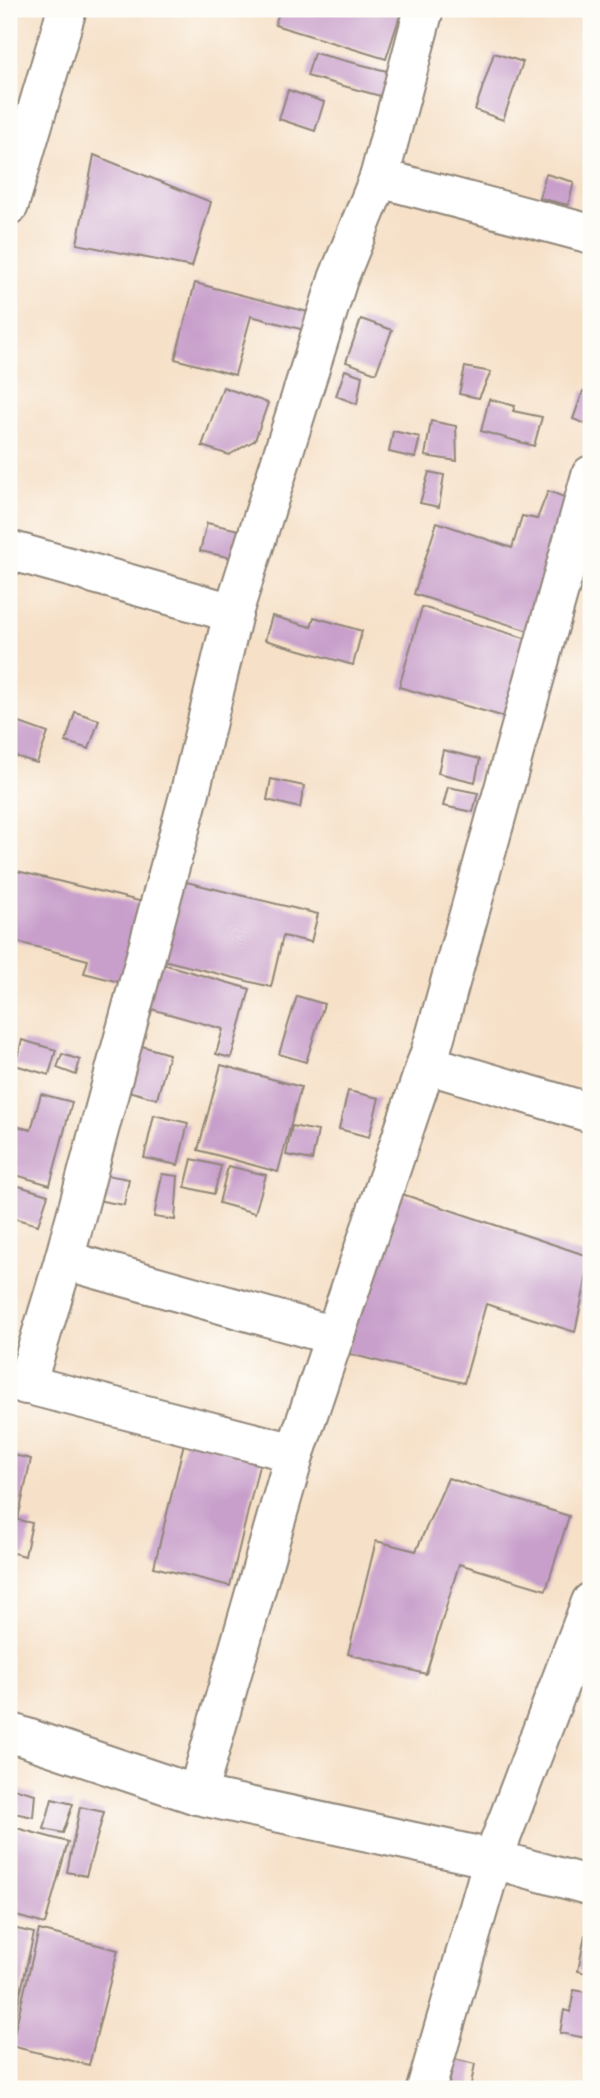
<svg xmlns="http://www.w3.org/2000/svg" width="600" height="2098" viewBox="0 0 600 2098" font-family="Pangolin,sans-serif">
  <rect width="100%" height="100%" fill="#fdfcf7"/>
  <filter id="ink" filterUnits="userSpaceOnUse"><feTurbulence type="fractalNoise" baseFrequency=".0143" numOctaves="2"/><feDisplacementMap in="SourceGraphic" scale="14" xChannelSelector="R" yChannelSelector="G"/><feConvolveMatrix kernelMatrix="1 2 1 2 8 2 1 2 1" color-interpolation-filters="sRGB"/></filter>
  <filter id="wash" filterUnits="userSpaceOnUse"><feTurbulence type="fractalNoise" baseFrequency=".00686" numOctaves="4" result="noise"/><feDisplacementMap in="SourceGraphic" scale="28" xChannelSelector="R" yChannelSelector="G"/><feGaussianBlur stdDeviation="1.57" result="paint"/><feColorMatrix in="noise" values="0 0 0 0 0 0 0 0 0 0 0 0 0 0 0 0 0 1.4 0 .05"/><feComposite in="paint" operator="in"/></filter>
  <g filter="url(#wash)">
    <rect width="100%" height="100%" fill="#f6e0c7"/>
    <g id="blocks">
      <g fill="#c89fcb">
        <path d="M 280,9 L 402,9 L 386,59 L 275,25 Z"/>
        <path d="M 314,53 L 391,72 L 384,97 L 307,76 Z"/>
        <path d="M 494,53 L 523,62 L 503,120 L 475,110 Z"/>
        <path d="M 288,90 L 324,102 L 315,131 L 279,119 Z"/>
        <path d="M 94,155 L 211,202 L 192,267 L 77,244 Z"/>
        <path d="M 546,174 L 574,182 L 568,205 L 539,198 Z"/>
        <path d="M 195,283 L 308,312 L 304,330 L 251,316 L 235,375 L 175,359 Z"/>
        <path d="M 361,319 L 392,330 L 376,373 L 346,362 Z"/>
        <path d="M 465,367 L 491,372 L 479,398 L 459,394 Z"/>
        <path d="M 345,370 L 362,376 L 357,404 L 336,396 Z"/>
        <path d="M 223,387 L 268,403 L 255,440 L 229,455 L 202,446 Z"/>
        <path d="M 583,391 L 591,394 L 591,426 L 573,419 Z"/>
        <path d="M 489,399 L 515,406 L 513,411 L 542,417 L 534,446 L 481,431 Z"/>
        <path d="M 431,421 L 456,426 L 457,461 L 425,456 Z"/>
        <path d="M 393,431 L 420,437 L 415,458 L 389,452 Z"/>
        <path d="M 429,472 L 444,475 L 439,507 L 420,503 Z"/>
        <path d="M 548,491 L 575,501 L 538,634 L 414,594 L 437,522 L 512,548 L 522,516 L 537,519 Z"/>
        <path d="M 207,523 L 248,532 L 241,560 L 200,551 Z"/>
        <path d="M 422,607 L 531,640 L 505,717 L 399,687 Z"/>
        <path d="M 272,616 L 311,627 L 314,617 L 362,631 L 353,665 L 265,640 Z"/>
        <path d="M 75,712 L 99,720 L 89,749 L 66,742 Z"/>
        <path d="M 17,722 L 48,733 L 37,763 L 9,754 Z"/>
        <path d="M 443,750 L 480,759 L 475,782 L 438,773 Z"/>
        <path d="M 271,779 L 304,786 L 300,808 L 267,800 Z"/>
        <path d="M 448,787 L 478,793 L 473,812 L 443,806 Z"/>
        <path d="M 9,869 L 143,902 L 123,983 L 84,973 L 88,960 L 9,940 Z"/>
        <path d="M 178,880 L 318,914 L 311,942 L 283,936 L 271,987 L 159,959 Z"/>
        <path d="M 156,962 L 250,989 L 231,1058 L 216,1054 L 223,1029 L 144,1007 Z"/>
        <path d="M 297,996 L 324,1004 L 306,1062 L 279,1054 Z"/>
        <path d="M 22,1040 L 56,1050 L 49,1075 L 15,1065 Z"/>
        <path d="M 135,1044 L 169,1054 L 157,1099 L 121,1089 Z"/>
        <path d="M 62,1054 L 80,1060 L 76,1075 L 57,1068 Z"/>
        <path d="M 221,1065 L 301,1087 L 278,1172 L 198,1150 Z"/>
        <path d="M 348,1091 L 379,1098 L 369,1137 L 339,1129 Z"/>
        <path d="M 41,1094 L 72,1102 L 50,1185 L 9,1173 L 9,1124 L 31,1130 Z"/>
        <path d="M 154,1115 L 188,1123 L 178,1165 L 144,1158 Z"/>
        <path d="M 292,1126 L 318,1131 L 312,1160 L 286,1155 Z"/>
        <path d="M 192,1159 L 221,1166 L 214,1194 L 185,1187 Z"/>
        <path d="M 228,1166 L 266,1175 L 255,1213 L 219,1203 Z"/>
        <path d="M 95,1173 L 129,1179 L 124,1205 L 91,1199 Z"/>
        <path d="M 162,1174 L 178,1176 L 175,1220 L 154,1217 Z"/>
        <path d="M 9,1183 L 48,1195 L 38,1225 L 9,1217 Z"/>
        <path d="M 393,1191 L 591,1257 L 575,1332 L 486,1304 L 464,1383 L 346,1353 Z"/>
        <path d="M 185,1439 L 261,1457 L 230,1586 L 154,1567 Z"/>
        <path d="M 9,1454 L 31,1459 L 18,1519 L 9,1517 Z"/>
        <path d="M 448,1478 L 569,1516 L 546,1590 L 459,1564 L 426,1674 L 348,1654 L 376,1541 L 416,1551 Z"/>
        <path d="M 9,1518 L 32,1523 L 25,1556 L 9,1552 Z"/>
        <path d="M 9,1787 L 35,1794 L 33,1817 L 9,1812 Z"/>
        <path d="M 52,1799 L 73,1804 L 63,1833 L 44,1829 Z"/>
        <path d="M 80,1807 L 104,1812 L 86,1876 L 67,1872 Z"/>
        <path d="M 9,1826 L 68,1842 L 45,1924 L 9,1914 Z"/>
        <path d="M 9,1927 L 34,1933 L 10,2040 L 9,2040 Z"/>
        <path d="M 39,1930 L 118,1950 L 89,2065 L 11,2046 Z"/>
        <path d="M 585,1935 L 591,1936 L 591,1974 L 578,1971 Z"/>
        <path d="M 574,1990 L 591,1993 L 591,2039 L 560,2033 L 564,2010 L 570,2012 Z"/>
        <path d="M 454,2059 L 475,2064 L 470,2089 L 448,2089 Z"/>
      </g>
    </g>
  </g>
  <g filter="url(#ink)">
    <use href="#blocks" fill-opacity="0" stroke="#908679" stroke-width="2"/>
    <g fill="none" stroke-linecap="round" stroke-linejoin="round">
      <defs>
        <g id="street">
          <path d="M 424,9 L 379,178 L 591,234"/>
          <path d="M 9,205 L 67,9"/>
          <path d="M 9,550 L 233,613"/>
          <path d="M 426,1064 L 591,1113"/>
          <path d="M 335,1336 L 64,1260 L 190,792 L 233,613 L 338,279 L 379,178"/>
          <path d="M 9,1380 L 295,1453"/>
          <path d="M 26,1385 L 64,1260"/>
          <path d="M 9,1732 L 197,1795 L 493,1859 L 591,1886"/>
          <path d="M 197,1795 L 295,1453 L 433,1044 L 591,475"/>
          <path d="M 426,2089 L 493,1859 L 591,1602"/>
        </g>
      </defs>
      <use href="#street" stroke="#908679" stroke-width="42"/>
      <use href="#street" stroke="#fff" stroke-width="38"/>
    </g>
  </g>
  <rect width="600" height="2098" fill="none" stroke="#fdfcf7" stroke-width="35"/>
</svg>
